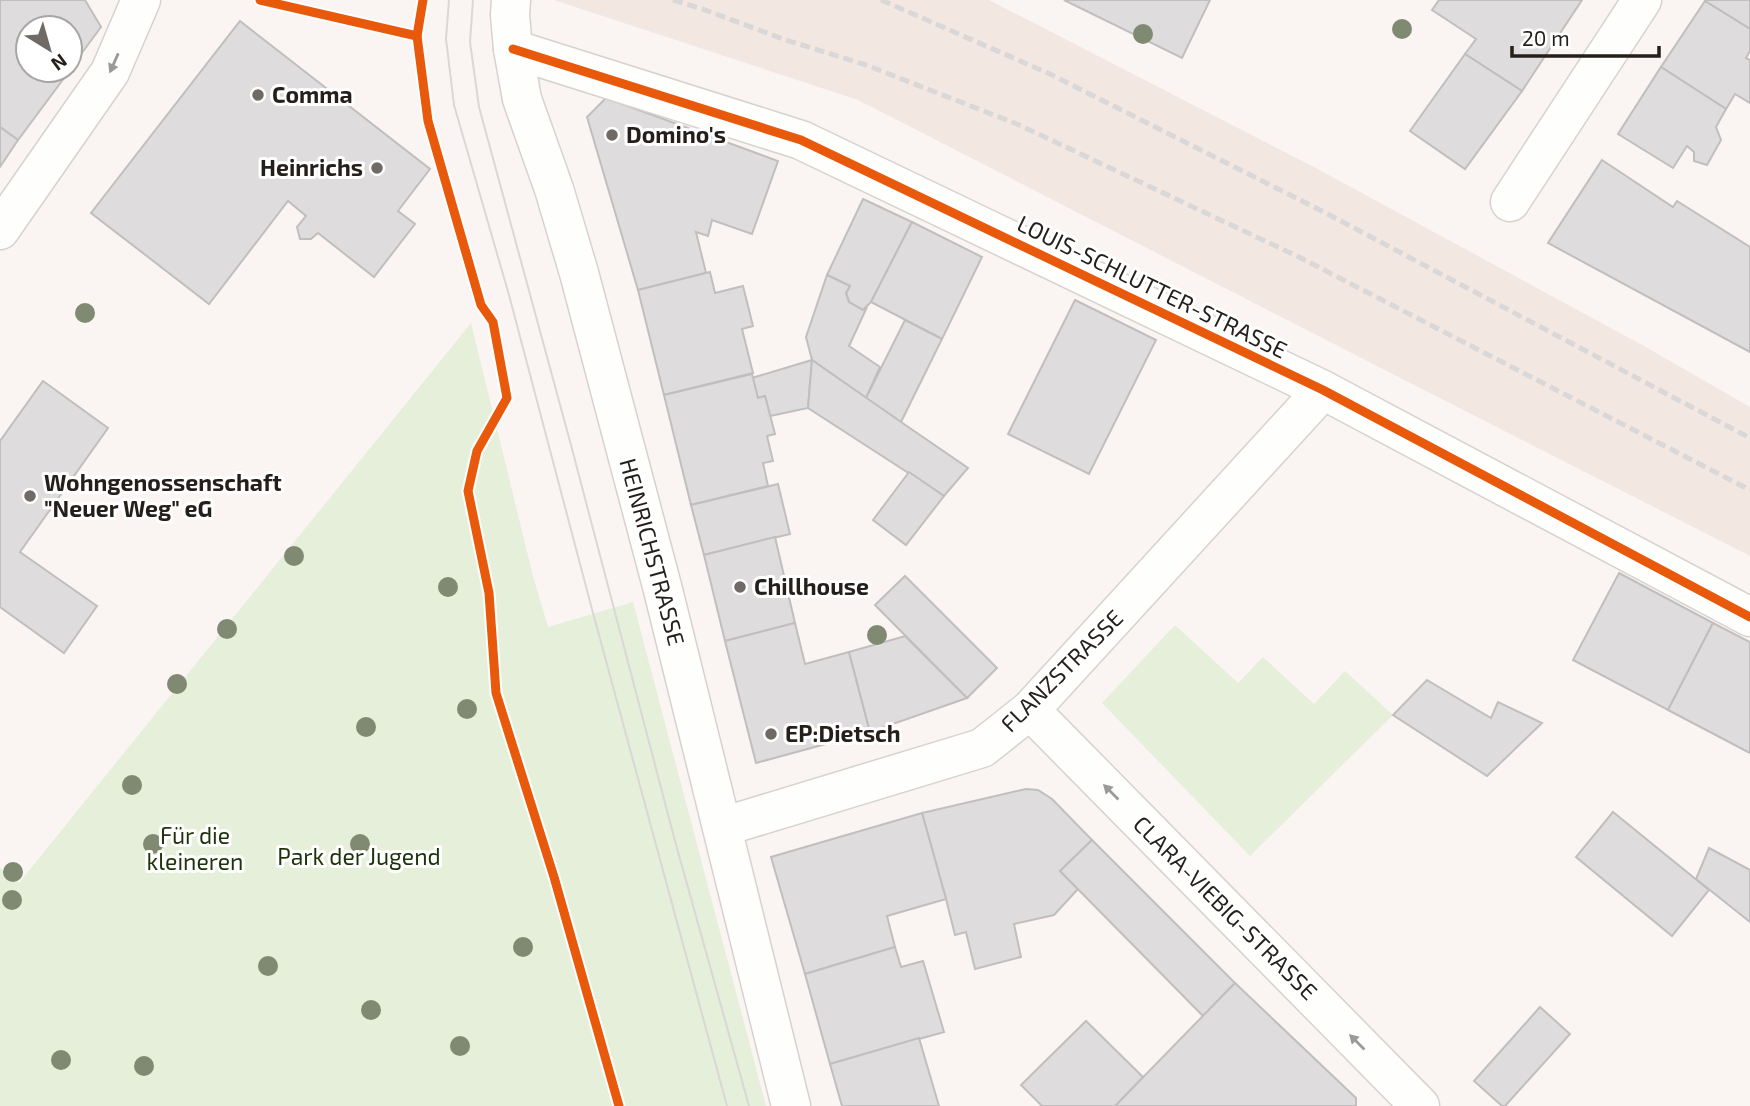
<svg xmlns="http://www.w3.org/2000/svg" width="1750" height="1106" viewBox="0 0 1750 1106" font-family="'Exo 2',sans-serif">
  <rect width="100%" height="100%" fill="#faf5f2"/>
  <path fill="#f3e7e1" d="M 554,0 L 989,0 L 1314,167 L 1644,346 L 1750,407 L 1750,556 L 1377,366 L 858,100 Z"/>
  <g fill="#e5efd9">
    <path d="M 471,323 L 533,576 L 548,627 L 633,602 L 766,1106 L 0,1106 L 0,868 L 19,883 Z"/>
    <path d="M 1175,625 L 1238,683 L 1263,657 L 1314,704 L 1345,671 L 1393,715 L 1250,856 L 1102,703 Z"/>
  </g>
  <g fill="#dfdcdd" stroke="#c1bebf" stroke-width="2">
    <path d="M 0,0 L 85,0 L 101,27 L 70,69 L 70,28 L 28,28 L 28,70 L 70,70 L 18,140 L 0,127 Z"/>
    <path d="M 1064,0 L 1210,0 L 1182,58 Z"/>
    <path d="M 1439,0 L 1582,0 L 1522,91 L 1465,54 L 1476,39 L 1432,10 Z"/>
    <path d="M 1706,0 L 1750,0 L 1750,29 L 1705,1 Z"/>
    <path d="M 1705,1 L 1750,29 L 1750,51 L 1746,58 L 1750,60 L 1750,103 L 1735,94 L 1726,109 L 1661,67 Z"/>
    <path d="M 240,21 L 430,169 L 398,211 L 415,224 L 374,277 L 318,233 L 311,239 L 300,239 L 297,227 L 306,216 L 288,201 L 209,304 L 91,213 Z"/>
    <path d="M 1465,54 L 1522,91 L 1465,169 L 1410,131 Z"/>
    <path d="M 1661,67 L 1726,109 L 1716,127 L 1721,140 L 1707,165 L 1694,161 L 1694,152 L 1687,146 L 1673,168 L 1618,134 Z"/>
    <path d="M 606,98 L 778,161 L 752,234 L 712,220 L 708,236 L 696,232 L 706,273 L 638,290 L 587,117 Z"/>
    <path d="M 0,127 L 18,140 L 0,167 Z"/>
    <path d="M 1602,160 L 1673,207 L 1677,201 L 1750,247 L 1750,352 L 1548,243 Z"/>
    <path d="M 863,199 L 912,222 L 871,302 L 863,310 L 849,302 L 846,293 L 850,286 L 827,275 Z"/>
    <path d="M 912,222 L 982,257 L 942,339 L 871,302 Z"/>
    <path d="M 710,272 L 715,293 L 743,286 L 753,326 L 742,329 L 753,373 L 664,395 L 638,290 Z"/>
    <path d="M 827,275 L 850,286 L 846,293 L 849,302 L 863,310 L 867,307 L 849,346 L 880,367 L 866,398 L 812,360 L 806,337 Z"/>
    <path d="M 1075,300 L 1156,340 L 1089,474 L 1008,434 Z"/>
    <path d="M 905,320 L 942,339 L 901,422 L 866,398 Z"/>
    <path d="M 812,360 L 808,408 L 770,416 L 765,396 L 758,398 L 752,378 Z"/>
    <path d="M 812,360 L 901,422 L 968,468 L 944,496 L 808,408 Z"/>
    <path d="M 752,374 L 758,398 L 765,396 L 775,434 L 767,436 L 773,461 L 763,463 L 768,486 L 691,505 L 664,395 Z"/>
    <path d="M 43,381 L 108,428 L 20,552 L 97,606 L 64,653 L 0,607 L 0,441 Z"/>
    <path d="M 909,472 L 944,496 L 906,545 L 873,520 Z"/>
    <path d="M 778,484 L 790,534 L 704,555 L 691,505 Z"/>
    <path d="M 775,537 L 795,623 L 725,641 L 704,555 Z"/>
    <path d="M 1619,573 L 1713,623 L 1668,710 L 1573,660 Z"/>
    <path d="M 905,576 L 997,668 L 967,698 L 875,605 Z"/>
    <path d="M 795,623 L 805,664 L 849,652 L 870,732 L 756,763 L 725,641 Z"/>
    <path d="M 1713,623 L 1750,642 L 1750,753 L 1668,710 Z"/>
    <path d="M 905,636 L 967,698 L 870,732 L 849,652 Z"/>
    <path d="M 1427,680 L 1491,718 L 1498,702 L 1542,723 L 1487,776 L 1393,715 Z"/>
    <path d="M 1026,789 L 1038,790 L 1052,799 L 1092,840 L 1060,871 L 1078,889 L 1054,915 L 1014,924 L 1021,957 L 975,969 L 966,932 L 955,935 L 946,899 L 922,813 Z"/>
    <path d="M 1613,812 L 1709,890 L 1672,936 L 1576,857 Z"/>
    <path d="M 922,813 L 946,899 L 887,916 L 895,947 L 805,974 L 771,857 Z"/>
    <path d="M 1092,840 L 1235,983 L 1203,1016 L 1060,871 Z"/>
    <path d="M 1709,848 L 1750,870 L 1750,922 L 1696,879 Z"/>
    <path d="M 895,947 L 901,967 L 923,961 L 944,1032 L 830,1064 L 805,974 Z"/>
    <path d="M 1235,983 L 1356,1098 L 1356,1106 L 1115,1106 Z"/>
    <path d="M 1540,1007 L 1570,1034 L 1505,1106 L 1502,1106 L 1474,1081 Z"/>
    <path d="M 1086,1021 L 1143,1077 L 1115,1106 L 1042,1106 L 1021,1085 Z"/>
    <path d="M 919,1038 L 939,1106 L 842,1106 L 830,1064 Z"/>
  </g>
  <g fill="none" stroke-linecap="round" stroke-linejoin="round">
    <defs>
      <g id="minor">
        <path d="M 511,0 L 510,15 L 513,49 L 522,99 L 554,189 L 579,273 L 663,590 L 791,1106"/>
        <path d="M 513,49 L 801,140 L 1323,390 L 1750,617"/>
        <path d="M 1510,202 L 1642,0"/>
        <path d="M 0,230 L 110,72 L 141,0"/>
        <path d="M 1030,710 L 1420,1106"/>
        <path d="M 722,827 L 982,748 L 1030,710 L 1323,390"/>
      </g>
    </defs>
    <use href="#minor" stroke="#d8d2cf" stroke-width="41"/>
    <use href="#minor" stroke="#fefefd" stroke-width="38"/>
    <g stroke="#d9d7d7" stroke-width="2">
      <path d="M 449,0 L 446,39 L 454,105 L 509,295 L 593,613 L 727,1106"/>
      <path d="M 473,0 L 470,42 L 479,107 L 571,445 L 675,841 L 749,1106"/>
    </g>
    <g stroke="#d9d7d7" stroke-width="5" stroke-dasharray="10 5" stroke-linecap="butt">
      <path d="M 673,0 L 705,10 L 786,40 L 866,65 L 1017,124 L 1297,256 L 1750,490"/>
      <path d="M 881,0 L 1050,74 L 1324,212 L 1750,438"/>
    </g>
    <defs>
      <g id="cycleway">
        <path d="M 260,0 L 417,36 L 423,0"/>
        <path d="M 417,36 L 428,121 L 481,305 L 493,322 L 507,398 L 477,451 L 468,491 L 489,593 L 496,693 L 554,877 L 619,1106"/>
        <path d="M 513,49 L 801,140 L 1323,390 L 1750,617"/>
      </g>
    </defs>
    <use href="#cycleway" stroke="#fff" stroke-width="13"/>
    <use href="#cycleway" stroke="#e8590c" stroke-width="9"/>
  </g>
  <g fill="#808a72">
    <circle cx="1402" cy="29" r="10"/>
    <circle cx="1143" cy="34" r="10"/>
    <circle cx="85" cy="313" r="10"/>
    <circle cx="294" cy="556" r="10"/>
    <circle cx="448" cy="587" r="10"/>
    <circle cx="227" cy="629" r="10"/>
    <circle cx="877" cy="635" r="10"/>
    <circle cx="177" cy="684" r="10"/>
    <circle cx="467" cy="709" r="10"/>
    <circle cx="366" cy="727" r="10"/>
    <circle cx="132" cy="785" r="10"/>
    <circle cx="153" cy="844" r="10"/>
    <circle cx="360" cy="844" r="10"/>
    <circle cx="13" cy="872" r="10"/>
    <circle cx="12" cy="900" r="10"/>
    <circle cx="523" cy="947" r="10"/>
    <circle cx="268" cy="966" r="10"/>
    <circle cx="371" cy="1010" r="10"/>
    <circle cx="460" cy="1046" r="10"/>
    <circle cx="61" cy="1060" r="10"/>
    <circle cx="144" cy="1066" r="10"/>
  </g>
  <defs><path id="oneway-solid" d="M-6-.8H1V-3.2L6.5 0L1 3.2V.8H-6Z" transform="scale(1.75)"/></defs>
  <g fill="#9c9a98">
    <use href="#oneway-solid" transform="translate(114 63) rotate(114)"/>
    <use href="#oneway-solid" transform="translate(1111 792) rotate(-135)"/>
    <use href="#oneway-solid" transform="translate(1357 1042) rotate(-135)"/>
  </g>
  <g fill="#706a67" stroke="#fff" stroke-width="2.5">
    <circle cx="258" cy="95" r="7"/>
    <circle cx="612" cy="135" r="7"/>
    <circle cx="377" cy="168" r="7"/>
    <circle cx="30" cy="496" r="7"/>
    <circle cx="740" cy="587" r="7"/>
    <circle cx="771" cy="734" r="7"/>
  </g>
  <g text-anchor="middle" stroke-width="6" stroke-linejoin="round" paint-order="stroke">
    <g font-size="23" font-weight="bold" fill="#251f1c" stroke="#fff" text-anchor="start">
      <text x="272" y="103">Comma</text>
      <text x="626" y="143">Domino's</text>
      <text x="363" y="176" text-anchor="end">Heinrichs</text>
      <text x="44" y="491">Wohngenossenschaft<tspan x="44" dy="26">"Neuer Weg" eG</tspan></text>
      <text x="754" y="595">Chillhouse</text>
      <text x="785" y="742">EP:Dietsch</text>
    </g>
    <g font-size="23" fill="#251f1c" stroke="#fff">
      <text transform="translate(1152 287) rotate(26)" y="8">LOUIS-SCHLUTTER-STRASSE</text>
      <text transform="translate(652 552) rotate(75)" y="8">HEINRICHSTRASSE</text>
      <text transform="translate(1062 671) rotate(-45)" y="8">FLANZSTRASSE</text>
      <text transform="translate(1225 908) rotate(45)" y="8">CLARA-VIEBIG-STRASSE</text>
    </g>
    <g font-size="23" fill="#1d3309" stroke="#fff">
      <text x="195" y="844">Für die<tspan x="195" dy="26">kleineren</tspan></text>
      <text x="359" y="865">Park der Jugend</text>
    </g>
  </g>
  <g transform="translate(49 49) rotate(143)"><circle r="33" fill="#ffffff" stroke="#a8a5a4" stroke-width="2"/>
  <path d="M0-5L12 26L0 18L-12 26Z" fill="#706a67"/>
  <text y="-10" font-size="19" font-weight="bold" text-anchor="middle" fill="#251f1c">N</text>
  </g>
  <path d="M1512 46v10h147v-10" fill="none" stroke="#251f1c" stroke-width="3.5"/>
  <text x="1522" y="46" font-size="21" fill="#251f1c" stroke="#ffffff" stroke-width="5" paint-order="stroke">20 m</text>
</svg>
